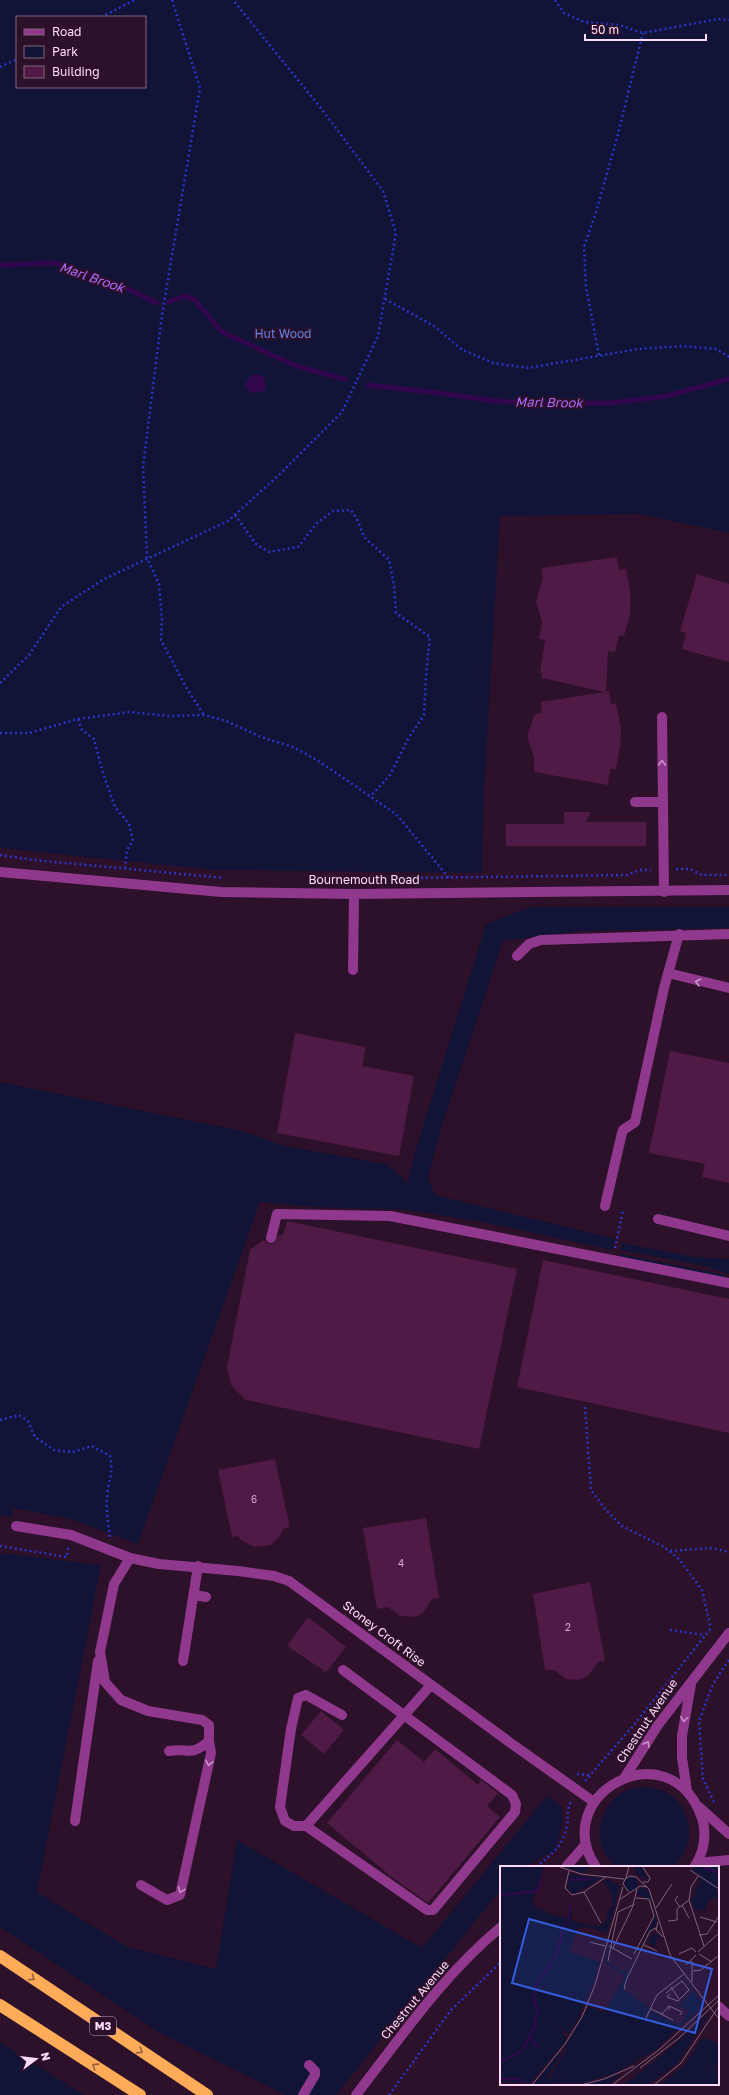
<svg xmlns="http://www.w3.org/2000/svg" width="729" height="2095" viewBox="0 0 729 2095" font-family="'Golos Text',sans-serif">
  <rect width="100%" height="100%" fill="#2d1029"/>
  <g fill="#121437" fill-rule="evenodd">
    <path d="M 0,0 L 729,0 L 729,533 L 639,514 L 500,516 L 484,792 L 482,873 L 214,870 L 0,848 ZM 17,17 L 145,17 L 145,87 L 17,87 Z"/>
    <path d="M 530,907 L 729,907 L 729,928 L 580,931 L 503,941 L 441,1128 L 428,1177 L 435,1195 L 615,1239 L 612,1250 L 488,1223 L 408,1210 L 315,1207 L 260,1202 L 138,1544 L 70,1519 L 13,1508 L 11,1517 L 0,1515 L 0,1082 L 242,1131 L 285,1146 L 386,1164 L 408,1182 L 415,1152 L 486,924 Z"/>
    <path d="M 622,1243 L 695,1257 L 729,1259 L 729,1274 L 705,1266 L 620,1250 Z"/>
    <path d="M 620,1254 L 724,1275 L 725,1278 L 619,1256 Z"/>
    <path d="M 0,1553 L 101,1565 L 37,1892 L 127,1947 L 216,1969 L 237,1840 L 422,1948 L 547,1796 L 562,1807 L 562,1824 L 556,1850 L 525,1867 L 501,1867 L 501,1891 L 488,1905 L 336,2095 L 285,2095 L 158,2032 L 0,1927 Z"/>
    <path d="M 644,1787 C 654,1788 664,1790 673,1797 C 694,1815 695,1850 672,1867 L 617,1867 C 594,1850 595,1817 615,1798 C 623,1790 633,1788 644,1787 Z"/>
    <path d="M 0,2042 L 84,2095 L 0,2095 Z"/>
  </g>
  <path fill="#33074e" d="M 258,374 L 264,377 L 266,387 L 264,391 L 253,393 L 245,388 L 245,383 L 252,375 Z"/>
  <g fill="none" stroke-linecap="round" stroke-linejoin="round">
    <g stroke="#33074e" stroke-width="5">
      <path d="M 0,265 L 55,263 L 120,285 L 157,303"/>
      <path d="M 168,302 L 185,296 L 195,300 L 222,332 L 296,366 L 344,379"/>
      <path d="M 368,385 L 439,393 L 495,401 L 547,404 L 610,403 L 667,396 L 729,379"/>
    </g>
  </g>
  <g fill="#4f1a46">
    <path d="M 617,557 L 619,570 L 626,569 L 630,590 L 630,614 L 624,636 L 619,635 L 615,652 L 608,651 L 606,692 L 609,691 L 611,705 L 616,703 L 621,729 L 620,746 L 616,769 L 610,769 L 608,785 L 534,772 L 534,757 L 527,736 L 535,714 L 542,713 L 541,702 L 604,692 L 542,678 L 542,673 L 540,673 L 545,640 L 539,639 L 542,622 L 536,601 L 543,579 L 542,568 Z"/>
    <path d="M 697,574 L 729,584 L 729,662 L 682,649 L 686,633 L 680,631 Z"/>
    <path d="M 564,812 L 591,812 L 586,822 L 646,822 L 646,846 L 506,846 L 506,824 L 564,824 Z"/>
    <path d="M 295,1033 L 366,1047 L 362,1066 L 414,1076 L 399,1156 L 277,1133 Z"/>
    <path d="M 670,1051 L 729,1063 L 729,1183 L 702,1177 L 705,1164 L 649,1153 Z"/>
    <path d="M 287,1221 L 517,1269 L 479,1449 L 246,1400 L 231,1385 L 227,1367 L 250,1250 L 263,1240 L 269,1244 L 275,1243 L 278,1236 L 283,1235 Z"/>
    <path d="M 543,1260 L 729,1299 L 729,1433 L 517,1387 Z"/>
    <path d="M 275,1459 L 290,1527 L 283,1529 L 280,1536 L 271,1545 L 254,1547 L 242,1541 L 238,1536 L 232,1537 L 218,1470 Z"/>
    <path d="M 426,1518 L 439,1598 L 432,1599 L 423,1613 L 414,1617 L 400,1616 L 388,1607 L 377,1609 L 363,1528 Z"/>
    <path d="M 590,1582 L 605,1661 L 598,1662 L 588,1676 L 579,1680 L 566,1679 L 554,1670 L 545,1670 L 533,1594 Z"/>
    <path d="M 308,1617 L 346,1647 L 326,1672 L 287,1646 Z"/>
    <path d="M 321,1711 L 344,1730 L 324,1754 L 301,1735 Z"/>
    <path d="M 397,1740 L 424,1762 L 435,1749 L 478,1785 L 481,1780 L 498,1793 L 487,1806 L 500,1817 L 428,1903 L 393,1878 L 327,1823 Z"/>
  </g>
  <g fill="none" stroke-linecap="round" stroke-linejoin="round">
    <g stroke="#2935c6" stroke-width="2.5" stroke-dasharray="2 3" stroke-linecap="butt">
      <path d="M 172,0 L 200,88 L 162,315 L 143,466 L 147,558 L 159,584 L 162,620 L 161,640 L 187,689 L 204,715"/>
      <path d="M 555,0 L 564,13 L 584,22 L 619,25 L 643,33 L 718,19 L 729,20"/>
      <path d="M 101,17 L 135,0"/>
      <path d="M 0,67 L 17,59"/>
      <path d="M 385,299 L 434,326 L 461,349 L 493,363 L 528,368 L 638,349 L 683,346 L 716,349 L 729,357"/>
      <path d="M 599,355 L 586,287 L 584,247 L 596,212 L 617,138 L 643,33"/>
      <path d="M 235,515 L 256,544 L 269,552 L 298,547 L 317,523 L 333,511 L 351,510 L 358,521 L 364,537 L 389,560 L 394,586 L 396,613 L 430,637 L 426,675 L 424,715 L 408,739 L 390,775 L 370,797"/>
      <path d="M 0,683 L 29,655 L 61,607 L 104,579 L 228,521 L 280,474 L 342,412 L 378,336 L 396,233 L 383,191 L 320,107 L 233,0"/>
      <path d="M 78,719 L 82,730 L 94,739 L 103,773 L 115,807 L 129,824 L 133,841 L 127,850 L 125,868"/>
      <path d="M 0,733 L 29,733 L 78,719 L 130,712 L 169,716 L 204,715 L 226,721 L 261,737 L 293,747 L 317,760 L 396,814 L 449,878"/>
      <path d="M 0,855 L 34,860 L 224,878"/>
      <path d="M 676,869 L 690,869 L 702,875 L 729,875"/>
      <path d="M 341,879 L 627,875 L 640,870 L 651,870"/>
      <path d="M 615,1248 L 623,1210"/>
      <path d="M 585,1407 L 591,1490 L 605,1509 L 622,1526 L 664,1547 L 679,1559 L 702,1590 L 710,1625 L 712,1628"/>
      <path d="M 0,1420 L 19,1415 L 28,1421 L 35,1437 L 54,1450 L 73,1452 L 92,1446 L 110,1456 C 113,1473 110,1475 108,1490 C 105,1506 108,1522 110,1537"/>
      <path d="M 0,1546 L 67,1557 L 68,1547"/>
      <path d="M 670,1551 L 712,1548 L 729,1552"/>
      <path d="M 670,1630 L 704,1635"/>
      <path d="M 577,1774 L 589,1775"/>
      <path d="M 585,1781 L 633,1726 L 712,1627"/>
      <path d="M 714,1802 L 703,1779 L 699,1721 L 713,1684 L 729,1660"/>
      <path d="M 536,1867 C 551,1855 564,1845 567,1825 C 569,1815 566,1809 572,1800"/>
      <path d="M 389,2095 L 451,2010 L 501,1962"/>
    </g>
    <g stroke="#8f388d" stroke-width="10">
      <path d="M 662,717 L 664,892"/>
      <path d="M 635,802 L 662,802"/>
      <path d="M 0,872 L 221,892 L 354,894 L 729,890"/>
      <path d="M 517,956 L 529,944 L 541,940 L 729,934"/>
      <path d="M 353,970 L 354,894"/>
      <path d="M 668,973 L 729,988"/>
      <path d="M 605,1206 L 622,1133 L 623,1130 L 635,1122 L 664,988 L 679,934"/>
      <path d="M 658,1219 L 729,1236"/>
      <path d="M 271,1238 L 277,1214 L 390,1216 L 729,1283"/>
      <path d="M 16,1526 L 71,1535 L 130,1558 L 159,1564 L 238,1571 L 274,1576 L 289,1581 L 512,1744 L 594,1802"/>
      <path d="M 130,1558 L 114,1584 L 100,1652 L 105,1682 L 121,1700 L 148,1711 L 202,1720 L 209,1725 L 209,1741"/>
      <path d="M 194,1595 L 206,1597"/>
      <path d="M 183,1661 L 198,1566"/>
      <path d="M 342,1715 L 306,1695 L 298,1698 L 291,1729 L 280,1807 L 285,1821 L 294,1826 L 306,1826 L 427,1910 L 433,1910 L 515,1812 L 516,1804 L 512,1795 L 343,1670"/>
      <path d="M 625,1777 L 658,1725 L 729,1633"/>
      <path d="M 687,1791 L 682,1758 L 682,1736 L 691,1684"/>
      <path d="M 699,1807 L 729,1834"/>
      <path d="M 75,1821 L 98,1661"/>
      <path d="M 306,1826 L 431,1685"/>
      <path d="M 697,1863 L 729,1860"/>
      <path d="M 566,1867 L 586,1844"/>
      <path d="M 596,1867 C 547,1795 670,1727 702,1818 C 707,1833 704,1854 694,1867"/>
      <path d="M 141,1885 L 167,1900 L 180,1895 L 211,1753 L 209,1741 C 189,1758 190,1747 169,1751"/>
      <path d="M 718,2006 L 729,2016"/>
      <path d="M 303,2095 L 315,2075 L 315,2071 L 309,2065"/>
      <path d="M 356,2095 C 401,2037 444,1974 501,1927"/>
    </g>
    <g stroke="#ffab57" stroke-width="12">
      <path d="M 0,1956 L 207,2095"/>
      <path d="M 0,2005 L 140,2095"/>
    </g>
  </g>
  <defs><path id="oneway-chevron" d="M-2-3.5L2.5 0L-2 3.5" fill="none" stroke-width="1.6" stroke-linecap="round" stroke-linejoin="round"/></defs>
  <g stroke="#cd92ca">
    <use href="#oneway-chevron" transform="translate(662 763) rotate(-90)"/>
    <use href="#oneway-chevron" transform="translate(698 982) rotate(-164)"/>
    <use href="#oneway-chevron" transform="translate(684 1719) rotate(98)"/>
    <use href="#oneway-chevron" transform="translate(647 1744) rotate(-60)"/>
    <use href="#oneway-chevron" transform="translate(209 1763) rotate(102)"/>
    <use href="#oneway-chevron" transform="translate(181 1890) rotate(111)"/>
  </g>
  <g stroke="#965e40">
    <use href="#oneway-chevron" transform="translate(32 1978) rotate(34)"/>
    <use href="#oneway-chevron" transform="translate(140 2051) rotate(33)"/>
    <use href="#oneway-chevron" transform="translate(95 2066) rotate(-147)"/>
  </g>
  <g text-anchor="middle" stroke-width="4" stroke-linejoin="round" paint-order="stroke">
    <g font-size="10" fill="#d3acce">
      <text x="254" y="1503">6</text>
      <text x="401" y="1567">4</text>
      <text x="568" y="1631">2</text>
    </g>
    <rect fill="#2d1029" stroke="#c09fbd" stroke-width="1" x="90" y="2017" width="26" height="18" rx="3"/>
    <g font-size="11" font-weight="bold" fill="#ffdcfc">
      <text x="103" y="2030">M3</text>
    </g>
    <g font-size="12" fill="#5e84e8" stroke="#2d1029">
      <text x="283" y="338">Hut Wood</text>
    </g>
    <g font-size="12" fill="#ffdcfc" stroke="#2d1029">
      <text x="364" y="884">Bournemouth Road</text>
      <text transform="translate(384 1634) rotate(37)" y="4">Stoney Croft Rise</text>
      <text transform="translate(647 1721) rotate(-56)" y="4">Chestnut Avenue</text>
      <text transform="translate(415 2000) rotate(-50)" y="4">Chestnut Avenue</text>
    </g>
    <g font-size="13" font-style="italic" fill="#ac6aff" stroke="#2d1029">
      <text transform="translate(92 277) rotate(19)" y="5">Marl Brook</text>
      <text transform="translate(549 402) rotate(1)" y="5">Marl Brook</text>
    </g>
  </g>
  <g transform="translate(500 1866)">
    <rect width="219" height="219" fill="#2d1029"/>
    <path d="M 0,0 L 44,0 L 32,36 L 37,43 L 40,41 L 43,45 L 46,44 L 48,47 L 67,52 L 70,44 L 73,44 L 71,54 L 92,60 L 96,58 L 98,61 L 107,55 L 107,46 L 112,39 L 112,28 L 104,16 L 100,16 L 107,13 L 120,20 L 107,67 L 30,42 L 93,63 L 78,61 L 69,86 L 99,96 L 93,119 L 76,157 L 68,168 L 65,167 L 67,160 L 62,167 L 67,172 L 64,177 L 30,217 L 0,216 ZM 60,0 L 90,0 L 85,7 ZM 135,0 L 142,1 L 148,15 L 134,6 ZM 195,0 L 219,0 L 217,29 L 219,32 L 210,33 L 205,42 L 207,44 L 197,43 L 196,47 L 190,32 L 194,32 L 196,25 L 191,24 L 192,22 L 196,25 L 197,21 L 193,20 L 197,21 L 201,15 L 197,13 L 202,12 L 191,6 ZM 69,8 L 82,10 L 102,12 L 74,28 L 67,23 ZM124 18a7 7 0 1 1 14 0a7 7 0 1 1-14 0ZM 144,21 L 141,25 L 144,21 L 150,28 L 157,55 L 136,93 L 155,49 L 151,34 L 138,29 L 138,24 ZM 114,58 L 106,95 L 126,107 L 136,93 L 123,123 L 150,142 L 144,154 L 147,155 L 151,145 L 178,159 L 185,152 L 189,145 L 179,140 L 192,126 L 183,111 L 204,139 L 155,184 L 116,207 L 83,217 L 34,218 L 60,186 L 62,188 L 48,211 L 51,211 L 66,183 L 65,180 L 89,140 L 104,147 L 125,110 L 104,96 ZM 154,67 L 160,69 L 163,73 L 158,71 L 154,82 L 149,76 ZM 210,147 L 177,198 L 148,219 L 124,219 L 166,186 ZM 203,171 L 219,178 L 219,196 L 203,206 L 219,197 L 216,201 L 219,219 L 160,219 L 184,200 L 201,208 L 184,200 ZM 121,208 L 109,219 L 86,219 Z" fill="#121437"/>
    <path fill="none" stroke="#33074e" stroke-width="2" d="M 202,0 L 219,7M 69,14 L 90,13M 0,29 L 38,25 L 42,11M 68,53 L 71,37M 54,94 L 61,73 L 62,62 L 67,55M 42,110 L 53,96M 34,129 L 36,119 L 42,111M 33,130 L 38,145 L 36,149M 29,171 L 38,182M 22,185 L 35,159 L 36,150M 0,196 L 20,186M 0,213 L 19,213 L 24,217"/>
    <path fill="none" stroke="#81627d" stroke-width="1" d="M 57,0 L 81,8 L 124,13M 142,0 L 150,12 L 148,16 L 143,16M 190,4 L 219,23M 69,5 L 65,22 L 72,29 L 84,26 L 106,11M 198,10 L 191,21 L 189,34 L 204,80M 126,12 L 129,0M 84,26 L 101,57M 129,26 L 123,18 L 125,13 L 130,10 L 136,11 L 149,23 L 170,89 L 219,153M 178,30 L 175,34 L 180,41M 119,34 L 140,20 L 147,21M 182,39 L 189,52M 156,42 L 172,18M 200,51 L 217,56M 168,55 L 177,54 L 177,43 L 189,34M 158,56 L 156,64 L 163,71M 199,69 L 207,68 L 219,50M 90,76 L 105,80M 144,79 L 157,85M 109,80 L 132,93M 113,82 L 134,38M 198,86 L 219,67M 134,88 L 154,50 L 149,33 L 136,32M 179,88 L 192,82 L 196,86M 199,88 L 212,96M 108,95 L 118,46 L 133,39 L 137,23M 186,99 L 196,89M 193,105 L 201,104 L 219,89M 192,116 L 192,95M 171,121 L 179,133M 126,123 L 124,122 L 127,112 L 150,65 L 156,62M 166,127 L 182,115 L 189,124 L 178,135 L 167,131 L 170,128M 151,143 L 162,148 L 169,140M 169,144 L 169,140 L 182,146 L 180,149M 161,148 L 173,154M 146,152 L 157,129 L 184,108M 140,202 L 179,172 L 219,134M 32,219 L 65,178 L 82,151 L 95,119 L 123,21M 81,219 L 104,213 L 134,200M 112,219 L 160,183 L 219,129M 154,219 L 181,197 L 219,140"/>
    <path fill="#345cdc" fill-opacity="0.15" stroke="#345cdc" stroke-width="2" d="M 29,53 L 212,103 L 195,167 L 12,117 Z"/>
    <rect width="219" height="219" fill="none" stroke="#ffdcfc" stroke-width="2"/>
  </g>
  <rect x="16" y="16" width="130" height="72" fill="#2d1029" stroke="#81627d"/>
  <rect x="24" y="29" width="20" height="6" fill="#8f388d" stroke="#81627d"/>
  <text x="52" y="36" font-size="12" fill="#ffdcfc">Road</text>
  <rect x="24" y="46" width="20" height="12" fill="#121437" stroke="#81627d"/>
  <text x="52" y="56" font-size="12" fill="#ffdcfc">Park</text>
  <rect x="24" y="66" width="20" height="12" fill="#4f1a46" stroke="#81627d"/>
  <text x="52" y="76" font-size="12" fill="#ffdcfc">Building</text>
  <g transform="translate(36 2059) rotate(75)" stroke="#2d1029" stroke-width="3" paint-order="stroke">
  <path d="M0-3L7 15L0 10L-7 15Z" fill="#ffdcfc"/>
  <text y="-6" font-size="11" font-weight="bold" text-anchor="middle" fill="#ffdcfc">N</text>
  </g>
  <path d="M585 34v6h121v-6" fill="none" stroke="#ffdcfc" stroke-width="2"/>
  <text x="591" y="34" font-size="12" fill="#ffdcfc" stroke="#2d1029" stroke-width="3" paint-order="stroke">50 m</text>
</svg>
